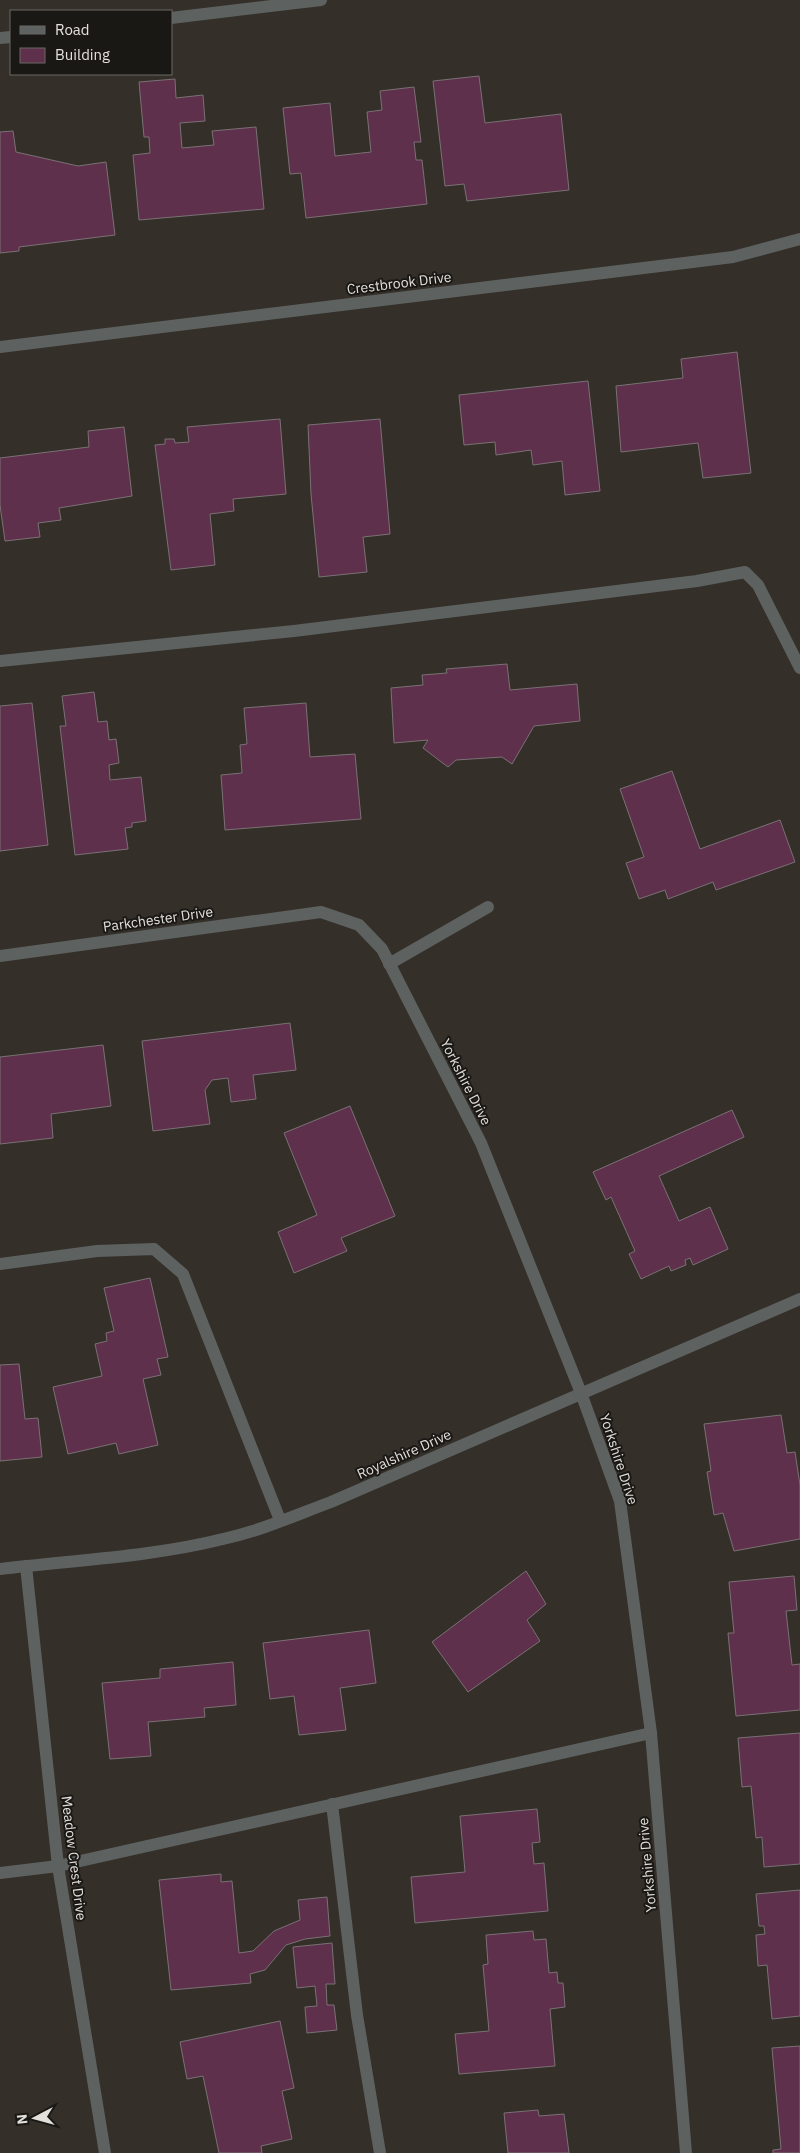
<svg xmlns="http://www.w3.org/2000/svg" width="800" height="2153" viewBox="0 0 800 2153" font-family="'IBM Plex Sans',sans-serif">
  <rect width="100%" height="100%" fill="#352f29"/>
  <g fill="#5e304b" stroke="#7a7175">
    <path d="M 479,76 L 485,123 L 561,114 L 569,190 L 467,201 L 464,184 L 445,186 L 433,81 Z"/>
    <path d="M 175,79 L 176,98 L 203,95 L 205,121 L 180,123 L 182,148 L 214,145 L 212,131 L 256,127 L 264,209 L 139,220 L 133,155 L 150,153 L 149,137 L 144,137 L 139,82 Z"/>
    <path d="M 414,87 L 421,142 L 414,142 L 416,160 L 422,160 L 427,204 L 306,218 L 301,173 L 290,174 L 283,108 L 330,103 L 335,156 L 371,152 L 367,112 L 382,110 L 380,91 Z"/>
    <path d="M 13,131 L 16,152 L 78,166 L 106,162 L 115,235 L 19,247 L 19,251 L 0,253 L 0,132 Z"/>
    <path d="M 737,352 L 751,473 L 703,478 L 698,443 L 621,452 L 616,386 L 683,378 L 681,359 Z"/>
    <path d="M 588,381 L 600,491 L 565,495 L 562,461 L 533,465 L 531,450 L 496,455 L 495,442 L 464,445 L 459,395 Z"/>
    <path d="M 280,419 L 286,494 L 233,499 L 234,511 L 210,514 L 215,565 L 171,570 L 155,445 L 165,444 L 165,439 L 174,439 L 175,443 L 189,442 L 187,427 Z"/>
    <path d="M 380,419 L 390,534 L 363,537 L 367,572 L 319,577 L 311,494 L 308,425 Z"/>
    <path d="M 124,427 L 132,496 L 59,508 L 61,520 L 38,523 L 40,537 L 5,541 L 0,505 L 0,458 L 89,447 L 88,431 Z"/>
    <path d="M 507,664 L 510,690 L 577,684 L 580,721 L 534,726 L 512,764 L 502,757 L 456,760 L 448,767 L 423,748 L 428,740 L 394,743 L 391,688 L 423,685 L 422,675 L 447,673 L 446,669 Z"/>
    <path d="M 94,692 L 98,722 L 107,721 L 109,740 L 116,739 L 119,763 L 109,765 L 110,780 L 141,777 L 146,821 L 132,823 L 132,827 L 125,828 L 128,849 L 75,855 L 60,726 L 66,726 L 62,696 Z"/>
    <path d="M 32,703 L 48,845 L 0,851 L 0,706 Z"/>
    <path d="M 306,703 L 310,757 L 355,754 L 361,819 L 225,830 L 221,775 L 242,773 L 240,745 L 247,744 L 244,708 Z"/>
    <path d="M 672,771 L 700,849 L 780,820 L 795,862 L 716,890 L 713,882 L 668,899 L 665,890 L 639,899 L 626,863 L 644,857 L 620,789 Z"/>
    <path d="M 290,1023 L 296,1070 L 253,1075 L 256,1099 L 231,1102 L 228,1078 L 212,1080 L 205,1090 L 210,1124 L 153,1131 L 142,1041 Z"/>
    <path d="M 103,1045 L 111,1106 L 51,1114 L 53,1138 L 0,1144 L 0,1057 Z"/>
    <path d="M 350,1106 L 395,1216 L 341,1238 L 347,1251 L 294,1273 L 278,1232 L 317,1215 L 284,1133 Z"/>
    <path d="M 732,1110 L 744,1137 L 659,1176 L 679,1221 L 710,1207 L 728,1249 L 693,1265 L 690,1258 L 685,1260 L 686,1265 L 671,1271 L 669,1266 L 641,1279 L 629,1254 L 635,1251 L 611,1197 L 606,1200 L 593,1172 Z"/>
    <path d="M 150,1278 L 168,1357 L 157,1359 L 161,1375 L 143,1379 L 158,1445 L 119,1454 L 116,1443 L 68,1454 L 53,1387 L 102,1376 L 95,1344 L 107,1341 L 106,1333 L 114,1331 L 104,1288 Z"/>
    <path d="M 19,1364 L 25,1419 L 38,1418 L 42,1457 L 0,1461 L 0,1365 Z"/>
    <path d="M 781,1415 L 787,1453 L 795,1452 L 800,1485 L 800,1539 L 734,1551 L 723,1513 L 714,1515 L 707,1472 L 711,1471 L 704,1424 Z"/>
    <path d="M 526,1571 L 546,1604 L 527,1620 L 540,1641 L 468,1692 L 432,1642 Z"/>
    <path d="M 794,1576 L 797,1610 L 786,1611 L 792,1665 L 800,1664 L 800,1710 L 736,1716 L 728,1633 L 734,1633 L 729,1582 Z"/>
    <path d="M 369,1630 L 376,1683 L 340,1688 L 346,1730 L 299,1735 L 294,1696 L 270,1699 L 263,1643 Z"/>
    <path d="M 233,1662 L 236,1705 L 204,1708 L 205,1717 L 148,1722 L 151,1756 L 110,1759 L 102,1683 L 160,1678 L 160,1669 Z"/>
    <path d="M 800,1733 L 800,1864 L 764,1867 L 762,1837 L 756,1838 L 751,1786 L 742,1787 L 738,1738 Z"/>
    <path d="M 537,1809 L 540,1842 L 532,1843 L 534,1864 L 544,1863 L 548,1911 L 415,1923 L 411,1877 L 465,1872 L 460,1816 Z"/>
    <path d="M 221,1874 L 221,1882 L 232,1881 L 239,1953 L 253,1951 L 274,1931 L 300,1920 L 298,1900 L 327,1897 L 330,1936 L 305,1939 L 286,1945 L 265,1970 L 250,1974 L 251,1983 L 171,1990 L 159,1880 Z"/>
    <path d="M 800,1890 L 800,2016 L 772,2019 L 767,1965 L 758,1966 L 756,1935 L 765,1934 L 764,1926 L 759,1926 L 756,1894 Z"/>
    <path d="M 533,1931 L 534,1940 L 546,1939 L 549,1973 L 557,1972 L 558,1983 L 563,1983 L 565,2007 L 550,2009 L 555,2066 L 459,2074 L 455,2034 L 489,2031 L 483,1965 L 488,1964 L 486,1935 Z"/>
    <path d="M 332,1943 L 335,1984 L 326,1984 L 327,2005 L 334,2005 L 337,2030 L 307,2033 L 305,2007 L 317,2006 L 315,1986 L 297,1988 L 293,1947 Z"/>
    <path d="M 280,2021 L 294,2088 L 282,2091 L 292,2139 L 261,2146 L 262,2153 L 219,2153 L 203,2076 L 187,2079 L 180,2042 Z"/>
    <path d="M 800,2046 L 800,2153 L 773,2153 L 773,2150 L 781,2149 L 772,2048 Z"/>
    <path d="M 538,2110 L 539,2116 L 564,2114 L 569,2153 L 508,2153 L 504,2113 Z"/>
  </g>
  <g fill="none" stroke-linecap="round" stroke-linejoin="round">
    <g stroke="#5d6261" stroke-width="12">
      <path d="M 171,18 L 321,0"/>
      <path d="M 0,38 L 11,37"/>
      <path d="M 0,661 L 294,631 L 697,581 L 745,572 L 758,585 L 800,668"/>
      <path d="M 389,964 L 488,907"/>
      <path d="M 0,1264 L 97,1251 L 154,1249 L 183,1274 L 280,1520"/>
      <path d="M 332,1804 L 357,2015 L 380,2153"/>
      <path d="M 0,1873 L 58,1866 L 651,1733"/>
    </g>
    <g stroke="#5d6261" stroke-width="12">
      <path d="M 0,347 L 733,257 L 800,239"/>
      <path d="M 0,956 L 321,912 L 359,925 L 382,949 L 481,1143 L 581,1393 L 620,1501 L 651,1733 L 686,2153"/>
      <path d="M 26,1566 L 58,1866 L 105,2153"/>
      <path d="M 0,1569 C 74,1560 151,1557 223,1539 C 260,1531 296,1515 331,1502 L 800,1299"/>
    </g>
  </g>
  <g text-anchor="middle" stroke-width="4" stroke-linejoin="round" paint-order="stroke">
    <g font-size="14" fill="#e3dfdb" stroke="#1a1815">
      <text transform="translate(399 283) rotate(-7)" y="5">Crestbrook Drive</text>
      <text transform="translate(158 919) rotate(-8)" y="5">Parkchester Drive</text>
      <text transform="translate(466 1082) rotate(63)" y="5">Yorkshire Drive</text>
      <text transform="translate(404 1454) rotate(-24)" y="5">Royalshire Drive</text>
      <text transform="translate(619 1459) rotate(72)" y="5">Yorkshire Drive</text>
      <text transform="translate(74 1858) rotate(83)" y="5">Meadow Crest Drive</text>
      <text transform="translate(647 1865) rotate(-95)" y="5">Yorkshire Drive</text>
    </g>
  </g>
  <rect x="10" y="10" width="162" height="65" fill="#1a1815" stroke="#6a6864"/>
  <rect x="20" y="26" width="25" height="8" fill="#5d6261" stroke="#6a6864"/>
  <text x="55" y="35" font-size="15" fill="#e3dfdb">Road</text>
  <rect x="20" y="48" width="25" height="15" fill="#5e304b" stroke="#6a6864"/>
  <text x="55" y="60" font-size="15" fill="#e3dfdb">Building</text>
  <g transform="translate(35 2118) rotate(264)" stroke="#1a1815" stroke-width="4" paint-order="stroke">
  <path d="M0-4L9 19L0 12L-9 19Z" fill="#e3dfdb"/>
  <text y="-8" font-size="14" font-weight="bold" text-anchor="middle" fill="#e3dfdb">N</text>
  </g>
</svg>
